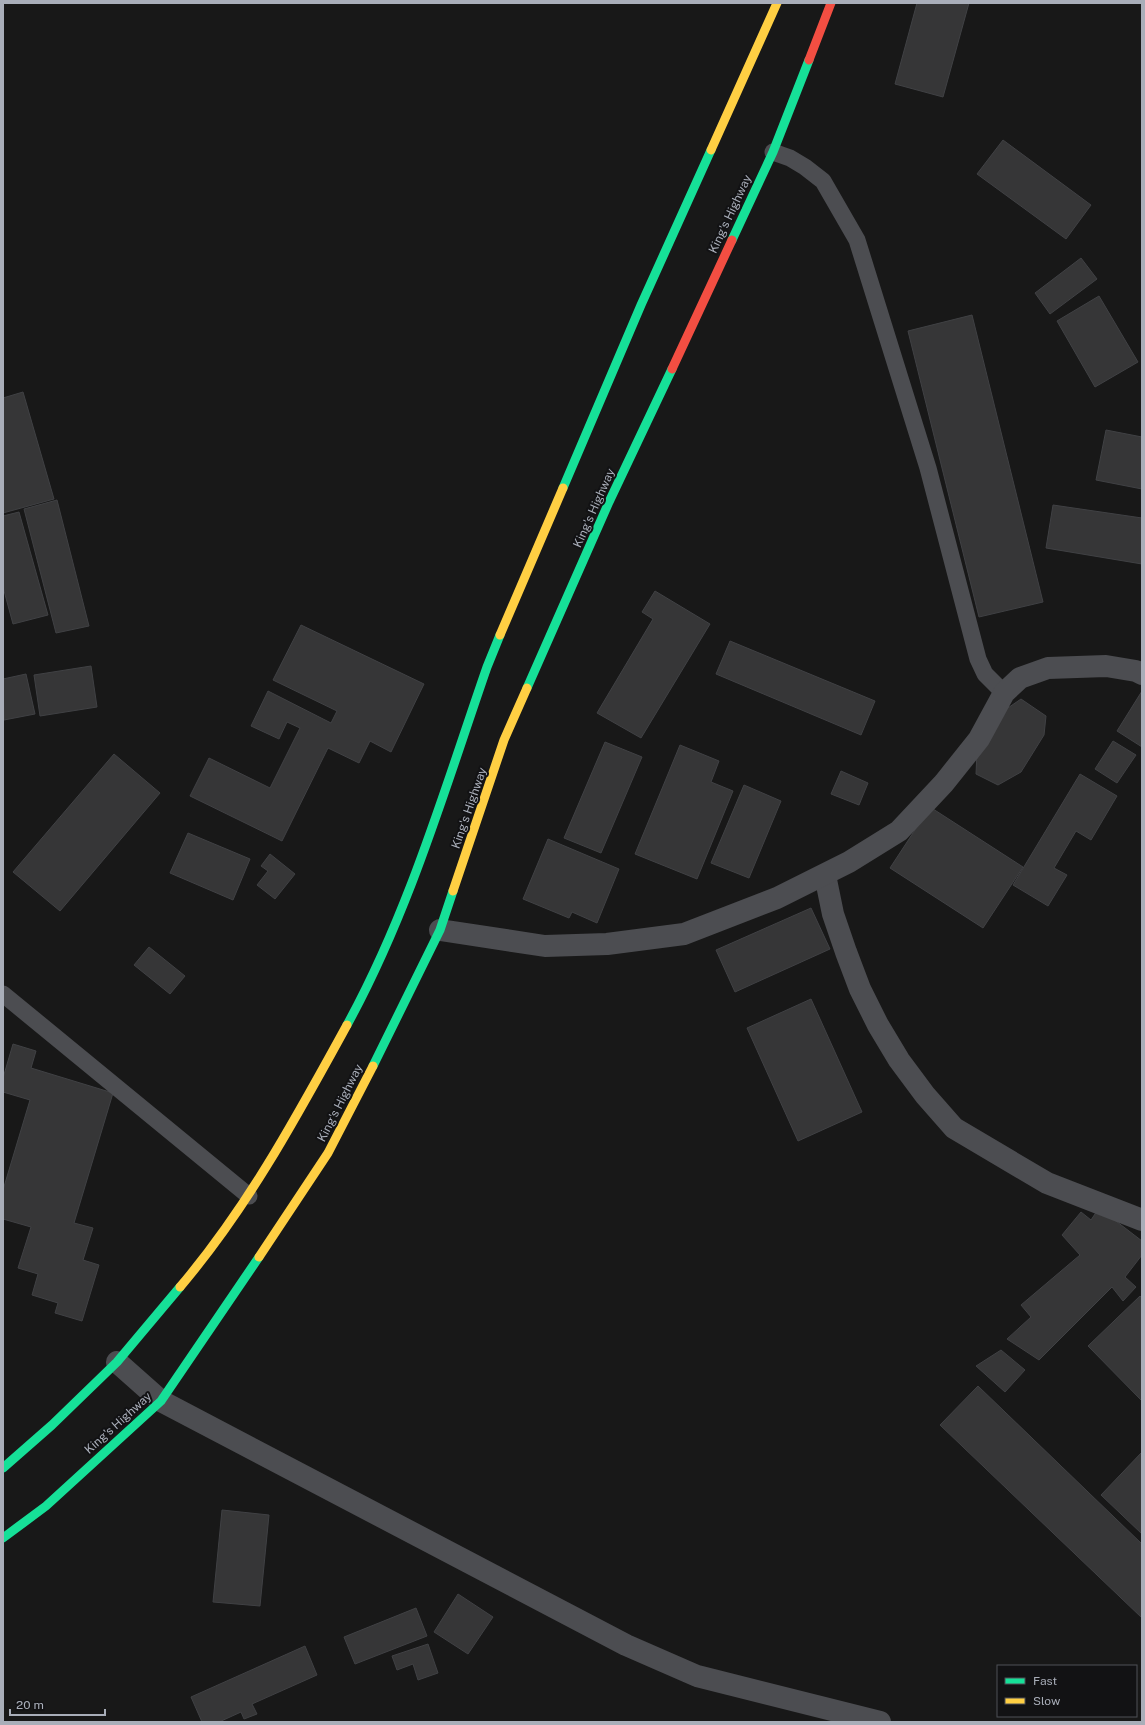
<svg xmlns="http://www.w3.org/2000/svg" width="1145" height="1725" viewBox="0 0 1145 1725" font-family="'Public Sans',sans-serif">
  <rect width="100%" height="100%" fill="#181818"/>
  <g fill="#363637" stroke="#404144">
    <path d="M 917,3 L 969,3 L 943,97 L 895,84 Z"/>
    <path d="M 1003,140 L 1091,205 L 1066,239 L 977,174 Z"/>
    <path d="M 1081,258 L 1097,279 L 1050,314 L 1035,293 Z"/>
    <path d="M 1099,296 L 1138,362 L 1095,387 L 1057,321 Z"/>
    <path d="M 972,315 L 1043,602 L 979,617 L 908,331 Z"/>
    <path d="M 23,392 L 54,499 L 3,513 L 3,398 Z"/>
    <path d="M 1106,430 L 1142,437 L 1142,489 L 1096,480 Z"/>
    <path d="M 57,500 L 89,626 L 56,633 L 24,509 Z"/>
    <path d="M 1053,505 L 1142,518 L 1142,564 L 1046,548 Z"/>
    <path d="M 19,512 L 48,615 L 13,624 L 3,587 L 3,516 Z"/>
    <path d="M 655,591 L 710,624 L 641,738 L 597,713 L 653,619 L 642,612 Z"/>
    <path d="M 301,625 L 424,684 L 391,752 L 370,741 L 359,763 L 328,748 L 282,841 L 190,796 L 209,758 L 270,788 L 300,728 L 287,722 L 279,739 L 251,726 L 268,691 L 331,723 L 337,711 L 273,680 Z"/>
    <path d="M 730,641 L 875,701 L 861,735 L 716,674 Z"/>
    <path d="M 91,666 L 97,707 L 40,716 L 34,675 Z"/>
    <path d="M 26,674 L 35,714 L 4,720 L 3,679 Z"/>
    <path d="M 1142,691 L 1142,747 L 1117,731 Z"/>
    <path d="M 1021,699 L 1046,716 L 1044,735 L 1021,772 L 998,785 L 976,774 L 977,752 L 1002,712 Z"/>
    <path d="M 1113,741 L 1136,755 L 1117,783 L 1095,769 Z"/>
    <path d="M 605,742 L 642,757 L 601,853 L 564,838 Z"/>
    <path d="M 680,745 L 719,761 L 711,782 L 733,791 L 697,879 L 635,854 Z"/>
    <path d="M 114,754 L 160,793 L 60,911 L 13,872 Z"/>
    <path d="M 841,771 L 868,783 L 859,805 L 831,794 Z"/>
    <path d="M 1080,774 L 1117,796 L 1091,840 L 1076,831 L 1054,868 L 1067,875 L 1048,906 L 1013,885 Z"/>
    <path d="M 744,785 L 781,801 L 749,878 L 711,863 Z"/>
    <path d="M 930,807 L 1023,867 L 983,928 L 890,868 Z"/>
    <path d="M 188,833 L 250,859 L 233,900 L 170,873 Z"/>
    <path d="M 548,839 L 619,869 L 597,923 L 572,912 L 569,918 L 523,899 Z"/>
    <path d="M 270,854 L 295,874 L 275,899 L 257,885 L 268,871 L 261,866 Z"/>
    <path d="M 811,908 L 830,949 L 735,992 L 716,950 Z"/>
    <path d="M 149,947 L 185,976 L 170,994 L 134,965 Z"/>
    <path d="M 811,999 L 862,1112 L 798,1141 L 747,1028 Z"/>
    <path d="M 13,1044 L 36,1051 L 31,1068 L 113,1093 L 74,1223 L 93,1228 L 83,1260 L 99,1265 L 82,1321 L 55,1313 L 58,1303 L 32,1295 L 38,1274 L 18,1268 L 31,1227 L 3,1219 L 3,1190 L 30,1100 L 3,1092 L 3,1078 Z"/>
    <path d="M 1099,1208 L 1142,1241 L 1142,1255 L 1125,1277 L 1136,1287 L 1123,1301 L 1112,1287 L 1039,1360 L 1007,1339 L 1031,1317 L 1021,1305 L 1080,1255 L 1062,1235 L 1081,1212 L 1091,1220 Z"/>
    <path d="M 1140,1296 L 1142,1298 L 1142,1401 L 1088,1346 Z"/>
    <path d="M 1001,1350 L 1025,1370 L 1005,1392 L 976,1366 Z"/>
    <path d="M 978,1386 L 1142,1544 L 1142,1618 L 940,1425 Z"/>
    <path d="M 1142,1452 L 1142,1534 L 1101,1495 Z"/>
    <path d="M 222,1510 L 269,1515 L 260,1606 L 213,1602 Z"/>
    <path d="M 458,1594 L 493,1617 L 468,1654 L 434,1632 Z"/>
    <path d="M 416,1608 L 427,1636 L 355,1664 L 344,1637 Z"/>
    <path d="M 428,1644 L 438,1673 L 418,1680 L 413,1664 L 397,1670 L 392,1656 Z"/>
    <path d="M 305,1646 L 317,1675 L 252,1704 L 257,1714 L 244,1719 L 241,1712 L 219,1722 L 202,1722 L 191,1697 Z"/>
  </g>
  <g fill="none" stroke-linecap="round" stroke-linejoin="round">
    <g stroke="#4c4d51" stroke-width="17">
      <path d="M 773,152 L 790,158 L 805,167 L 823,181 L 857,240 L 928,468 L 978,659 L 985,674 L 1004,693"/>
      <path d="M 3,994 L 249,1196"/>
    </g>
    <g stroke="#4c4d51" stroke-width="22">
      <path d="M 825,875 L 833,914 L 846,952 L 860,989 L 878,1025 L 899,1060 L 925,1095 L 954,1128 L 1047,1183 L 1142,1220"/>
      <path d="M 440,930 L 545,946 L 607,944 L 684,934 L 777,898 L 849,862 L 899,831 L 944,783 L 979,739 L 1004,693 L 1020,678 L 1048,668 L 1106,666 L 1136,671 L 1142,674"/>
      <path d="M 117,1362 L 161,1401 L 626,1645 L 697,1676 L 880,1722"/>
    </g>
    <g stroke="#16e098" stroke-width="9">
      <path d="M 732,240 L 773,152 L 809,60"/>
      <path d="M 563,488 L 641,305 L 711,150"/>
      <path d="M 527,688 L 609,502 L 672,369"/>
      <path d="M 347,1025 C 409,912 445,788 487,667 L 500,635"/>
      <path d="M 373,1066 L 440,930 L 453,891"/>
      <path d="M 3,1468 L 52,1425 L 117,1362 L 180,1287"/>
      <path d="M 3,1538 L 46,1506 L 161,1401 L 259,1257"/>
    </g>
    <g stroke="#ffcf43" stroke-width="9">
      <path d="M 711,150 L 777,3"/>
      <path d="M 500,635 L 563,488"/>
      <path d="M 453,891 L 504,740 L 527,688"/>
      <path d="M 259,1257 L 328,1153 L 373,1066"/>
      <path d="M 180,1287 C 248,1207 297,1116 347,1025"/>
    </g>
    <g stroke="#f24e42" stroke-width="9">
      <path d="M 809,60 L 831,3"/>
      <path d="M 672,369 L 732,240"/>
    </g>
  </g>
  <g text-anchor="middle" stroke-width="4" stroke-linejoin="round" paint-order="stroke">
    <g font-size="12" fill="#a9aeb9" stroke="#121214">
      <text transform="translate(730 214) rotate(-65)" y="4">King's Highway</text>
      <text transform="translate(594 508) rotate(-66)" y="4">King's Highway</text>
      <text transform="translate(469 808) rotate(-71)" y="4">King's Highway</text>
      <text transform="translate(340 1103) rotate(-63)" y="4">King's Highway</text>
      <text transform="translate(118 1423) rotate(-42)" y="4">King's Highway</text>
    </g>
  </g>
  <rect width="1145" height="1725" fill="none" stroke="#a9aeb9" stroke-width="8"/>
  <rect x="997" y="1665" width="140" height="52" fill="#121214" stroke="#4e5056"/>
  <rect x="1005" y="1678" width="20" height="6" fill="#16e098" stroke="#4e5056"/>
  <text x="1033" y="1685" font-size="12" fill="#a9aeb9">Fast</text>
  <rect x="1005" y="1698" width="20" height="6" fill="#ffcf43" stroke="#4e5056"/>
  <text x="1033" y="1705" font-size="12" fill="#a9aeb9">Slow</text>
  <path d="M10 1709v6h95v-6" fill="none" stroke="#a9aeb9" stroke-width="2"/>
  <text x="16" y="1709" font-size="12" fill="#a9aeb9" stroke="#121214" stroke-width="3" paint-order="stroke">20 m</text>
</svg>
